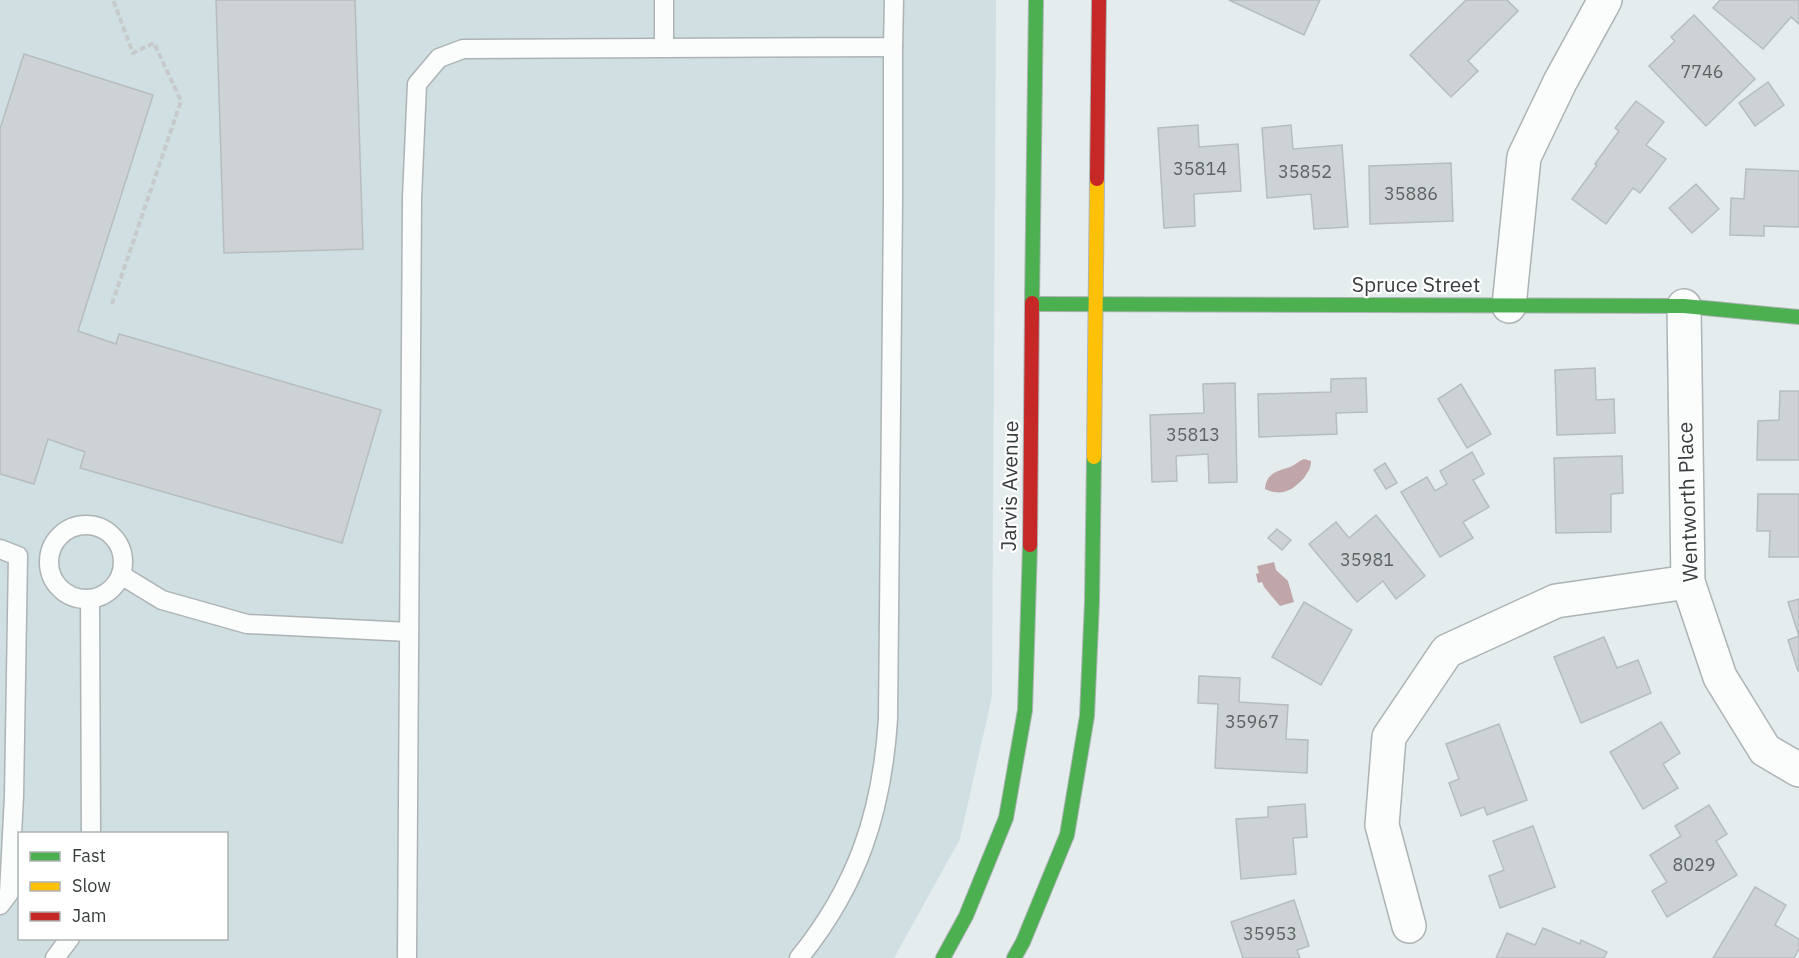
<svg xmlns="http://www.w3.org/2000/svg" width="1799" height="958" viewBox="0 0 1799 958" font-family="'IBM Plex Sans',sans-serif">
  <rect width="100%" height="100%" fill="#e4ecee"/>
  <path fill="#cfdfe2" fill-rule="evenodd" d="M 0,0 L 996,0 L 992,696 L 960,839 L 894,958 L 0,958 ZM 20,834 L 226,834 L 226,938 L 20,938 Z"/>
  <g fill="#c0a6a9">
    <path d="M 1304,459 L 1311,461 C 1311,468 1308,472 1304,478 C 1293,490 1282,497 1265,489 C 1266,473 1278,471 1290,467 C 1295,465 1299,461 1304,459 Z"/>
    <path d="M 1274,562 L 1276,570 L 1288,581 L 1294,602 L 1280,606 L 1264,587 L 1262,582 L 1258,583 L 1256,574 L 1259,573 L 1257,566 Z"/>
  </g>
  <g fill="#cdd3d4" stroke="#b7bdbe" stroke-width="1.5">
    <path d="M 216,0 L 355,0 L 363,249 L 224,253 Z"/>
    <path d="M 1229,0 L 1320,0 L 1304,35 Z"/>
    <path d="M 1466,0 L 1507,0 L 1518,11 L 1468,61 L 1478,71 L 1451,97 L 1410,55 Z"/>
    <path d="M 1720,0 L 1799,0 L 1799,24 L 1791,17 L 1763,49 L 1713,8 Z"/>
    <path d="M 1694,15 L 1755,79 L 1706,126 L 1649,66 L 1675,41 L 1671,37 Z"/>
    <path d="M 24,54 L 153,95 L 78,331 L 116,344 L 119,334 L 381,410 L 342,543 L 80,468 L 85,452 L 48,439 L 34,484 L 0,474 L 0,129 Z"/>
    <path d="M 1768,82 L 1784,105 L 1755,126 L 1739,103 Z"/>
    <path d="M 1636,101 L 1664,122 L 1646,145 L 1666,159 L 1640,193 L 1633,188 L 1606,224 L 1572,199 L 1597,165 L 1595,164 L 1619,131 L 1615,128 Z"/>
    <path d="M 1198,125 L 1199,147 L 1238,144 L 1241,191 L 1194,194 L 1195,226 L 1164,228 L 1158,128 Z"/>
    <path d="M 1291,125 L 1293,149 L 1342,145 L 1348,227 L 1314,229 L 1311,194 L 1267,198 L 1262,128 Z"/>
    <path d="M 1451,163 L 1453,221 L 1370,224 L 1369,166 Z"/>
    <path d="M 1746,169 L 1799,171 L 1799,227 L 1764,226 L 1764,236 L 1730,235 L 1731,198 L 1744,199 Z"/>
    <path d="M 1696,184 L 1719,209 L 1692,233 L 1669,208 Z"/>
    <path d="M 1595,368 L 1596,400 L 1614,399 L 1615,433 L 1557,435 L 1555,370 Z"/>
    <path d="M 1366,378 L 1367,412 L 1336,413 L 1337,434 L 1259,437 L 1258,394 L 1331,392 L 1331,379 Z"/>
    <path d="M 1235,383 L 1237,482 L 1209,483 L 1208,454 L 1176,456 L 1177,481 L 1152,482 L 1150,415 L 1204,413 L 1203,384 Z"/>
    <path d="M 1461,384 L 1491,434 L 1467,448 L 1438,399 Z"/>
    <path d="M 1780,391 L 1799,391 L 1799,460 L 1757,460 L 1758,421 L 1779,420 Z"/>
    <path d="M 1472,452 L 1484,474 L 1473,480 L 1489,507 L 1463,522 L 1473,538 L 1440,557 L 1401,492 L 1427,477 L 1435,491 L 1447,484 L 1440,471 Z"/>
    <path d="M 1622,456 L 1623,493 L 1611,494 L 1611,532 L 1556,533 L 1554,458 Z"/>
    <path d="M 1385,463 L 1397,483 L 1386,489 L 1374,470 Z"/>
    <path d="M 1758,494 L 1799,494 L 1799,557 L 1769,557 L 1770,531 L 1757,531 Z"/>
    <path d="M 1376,515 L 1425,576 L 1396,599 L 1383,581 L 1357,602 L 1309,544 L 1336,522 L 1349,538 Z"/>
    <path d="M 1277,529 L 1291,540 L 1282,550 L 1268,538 Z"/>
    <path d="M 1799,599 L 1799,671 L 1798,671 L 1788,640 L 1799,636 L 1788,602 Z"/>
    <path d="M 1304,602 L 1352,630 L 1321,685 L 1272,657 Z"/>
    <path d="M 1604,637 L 1617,668 L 1638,660 L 1651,693 L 1581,723 L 1554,657 Z"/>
    <path d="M 1199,676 L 1240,678 L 1239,702 L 1288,705 L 1286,739 L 1308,740 L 1307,773 L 1215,768 L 1218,704 L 1198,703 Z"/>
    <path d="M 1661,722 L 1680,753 L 1663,764 L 1678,788 L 1643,809 L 1610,752 Z"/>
    <path d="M 1499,724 L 1527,800 L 1487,815 L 1484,807 L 1461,816 L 1449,783 L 1459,779 L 1446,744 Z"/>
    <path d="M 1305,804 L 1307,837 L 1293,838 L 1296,874 L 1241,879 L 1236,819 L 1268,817 L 1268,807 Z"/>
    <path d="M 1709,805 L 1727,834 L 1716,841 L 1737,875 L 1667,917 L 1652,891 L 1667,882 L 1650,855 L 1681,836 L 1675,826 Z"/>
    <path d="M 1533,826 L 1555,887 L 1500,908 L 1489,876 L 1504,870 L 1493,841 Z"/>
    <path d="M 1755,887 L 1786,905 L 1775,925 L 1799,939 L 1799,949 L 1794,958 L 1713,958 Z"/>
    <path d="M 1294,900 L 1309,946 L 1297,950 L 1300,958 L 1243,958 L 1231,922 Z"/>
    <path d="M 1543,928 L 1580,944 L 1581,940 L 1607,952 L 1604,958 L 1496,958 L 1507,933 L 1535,945 Z"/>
  </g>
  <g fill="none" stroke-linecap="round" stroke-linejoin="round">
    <defs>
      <g id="lane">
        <path d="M 664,47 L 664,0"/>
        <circle cx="86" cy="562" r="37"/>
        <path d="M 0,549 L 18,556 L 14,796 L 9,893 L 0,905"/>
        <path d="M 121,575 L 162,600 L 247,624 L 409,632"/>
        <path d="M 90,599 L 91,834"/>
        <path d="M 55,958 L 70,938"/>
        <path d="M 407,958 L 412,198 L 417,84 L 439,58 L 463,49 L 893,47 L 894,0"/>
        <path d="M 799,958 C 858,885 882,812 888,719 L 893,202 L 893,47"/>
      </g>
      <g id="street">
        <path d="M 1509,306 L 1524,157 L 1560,82 L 1605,0"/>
        <path d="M 1684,306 L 1688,582 L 1720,677 L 1765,750 L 1799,770"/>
        <path d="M 1409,926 L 1382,825 L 1389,737 L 1447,651 L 1556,601 L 1688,582"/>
      </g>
      <g id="fast">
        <path d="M 1032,303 L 1036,0"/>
        <path d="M 1033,304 L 1684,306 L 1799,317"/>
        <path d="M 943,958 L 966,916 L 1006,818 L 1025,710 L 1030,545"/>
        <path d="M 1014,958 L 1023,942 L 1067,835 L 1087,716 L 1092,602 L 1094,457"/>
      </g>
      <path id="slow" d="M 1094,457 L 1097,179"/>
      <g id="jam">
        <path d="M 1097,179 L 1099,0"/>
        <path d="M 1030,545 L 1032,303"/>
      </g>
    </defs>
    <use href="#lane" stroke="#adb3b4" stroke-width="21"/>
    <use href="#street" stroke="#adb3b4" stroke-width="36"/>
    <use href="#fast" stroke="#adb3b4" stroke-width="16"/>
    <use href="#slow" stroke="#adb3b4" stroke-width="16"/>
    <use href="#jam" stroke="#adb3b4" stroke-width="16"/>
    <path stroke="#c7cacb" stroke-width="4" stroke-dasharray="6 3" stroke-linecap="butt" d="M 112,304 L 181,101 L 154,43 L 133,53 L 113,0"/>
    <use href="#lane" stroke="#fbfcfc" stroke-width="18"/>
    <use href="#street" stroke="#fbfcfc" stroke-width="33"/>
    <use href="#fast" stroke="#4caf50" stroke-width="14"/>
    <use href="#slow" stroke="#ffc107" stroke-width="14"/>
    <use href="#jam" stroke="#c62828" stroke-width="14"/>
  </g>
  <g text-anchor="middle" stroke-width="4.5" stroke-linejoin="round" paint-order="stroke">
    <g font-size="18" fill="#5d6364">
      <text x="1702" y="78">7746</text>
      <text x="1200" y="175">35814</text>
      <text x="1305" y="178">35852</text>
      <text x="1411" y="200">35886</text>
      <text x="1193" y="441">35813</text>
      <text x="1367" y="566">35981</text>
      <text x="1252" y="728">35967</text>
      <text x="1694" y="871">8029</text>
      <text x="1270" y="940">35953</text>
    </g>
    <g font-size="21" fill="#383e3f" stroke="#fff">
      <text x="1416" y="292">Spruce Street</text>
      <text transform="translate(1010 486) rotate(-89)" y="7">Jarvis Avenue</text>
      <text transform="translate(1688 502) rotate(-92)" y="7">Wentworth Place</text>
    </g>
  </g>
  <rect x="18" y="832" width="210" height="108" fill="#ffffff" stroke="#afb2b2" stroke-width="1.5"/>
  <rect x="30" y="852" width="30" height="9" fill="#4caf50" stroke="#afb2b2" stroke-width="1.5"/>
  <text x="72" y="862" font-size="18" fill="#383e3f">Fast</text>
  <rect x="30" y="882" width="30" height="9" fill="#ffc107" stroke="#afb2b2" stroke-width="1.5"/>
  <text x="72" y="892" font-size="18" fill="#383e3f">Slow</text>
  <rect x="30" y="912" width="30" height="9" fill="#c62828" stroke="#afb2b2" stroke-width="1.5"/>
  <text x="72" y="922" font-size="18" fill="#383e3f">Jam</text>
</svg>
